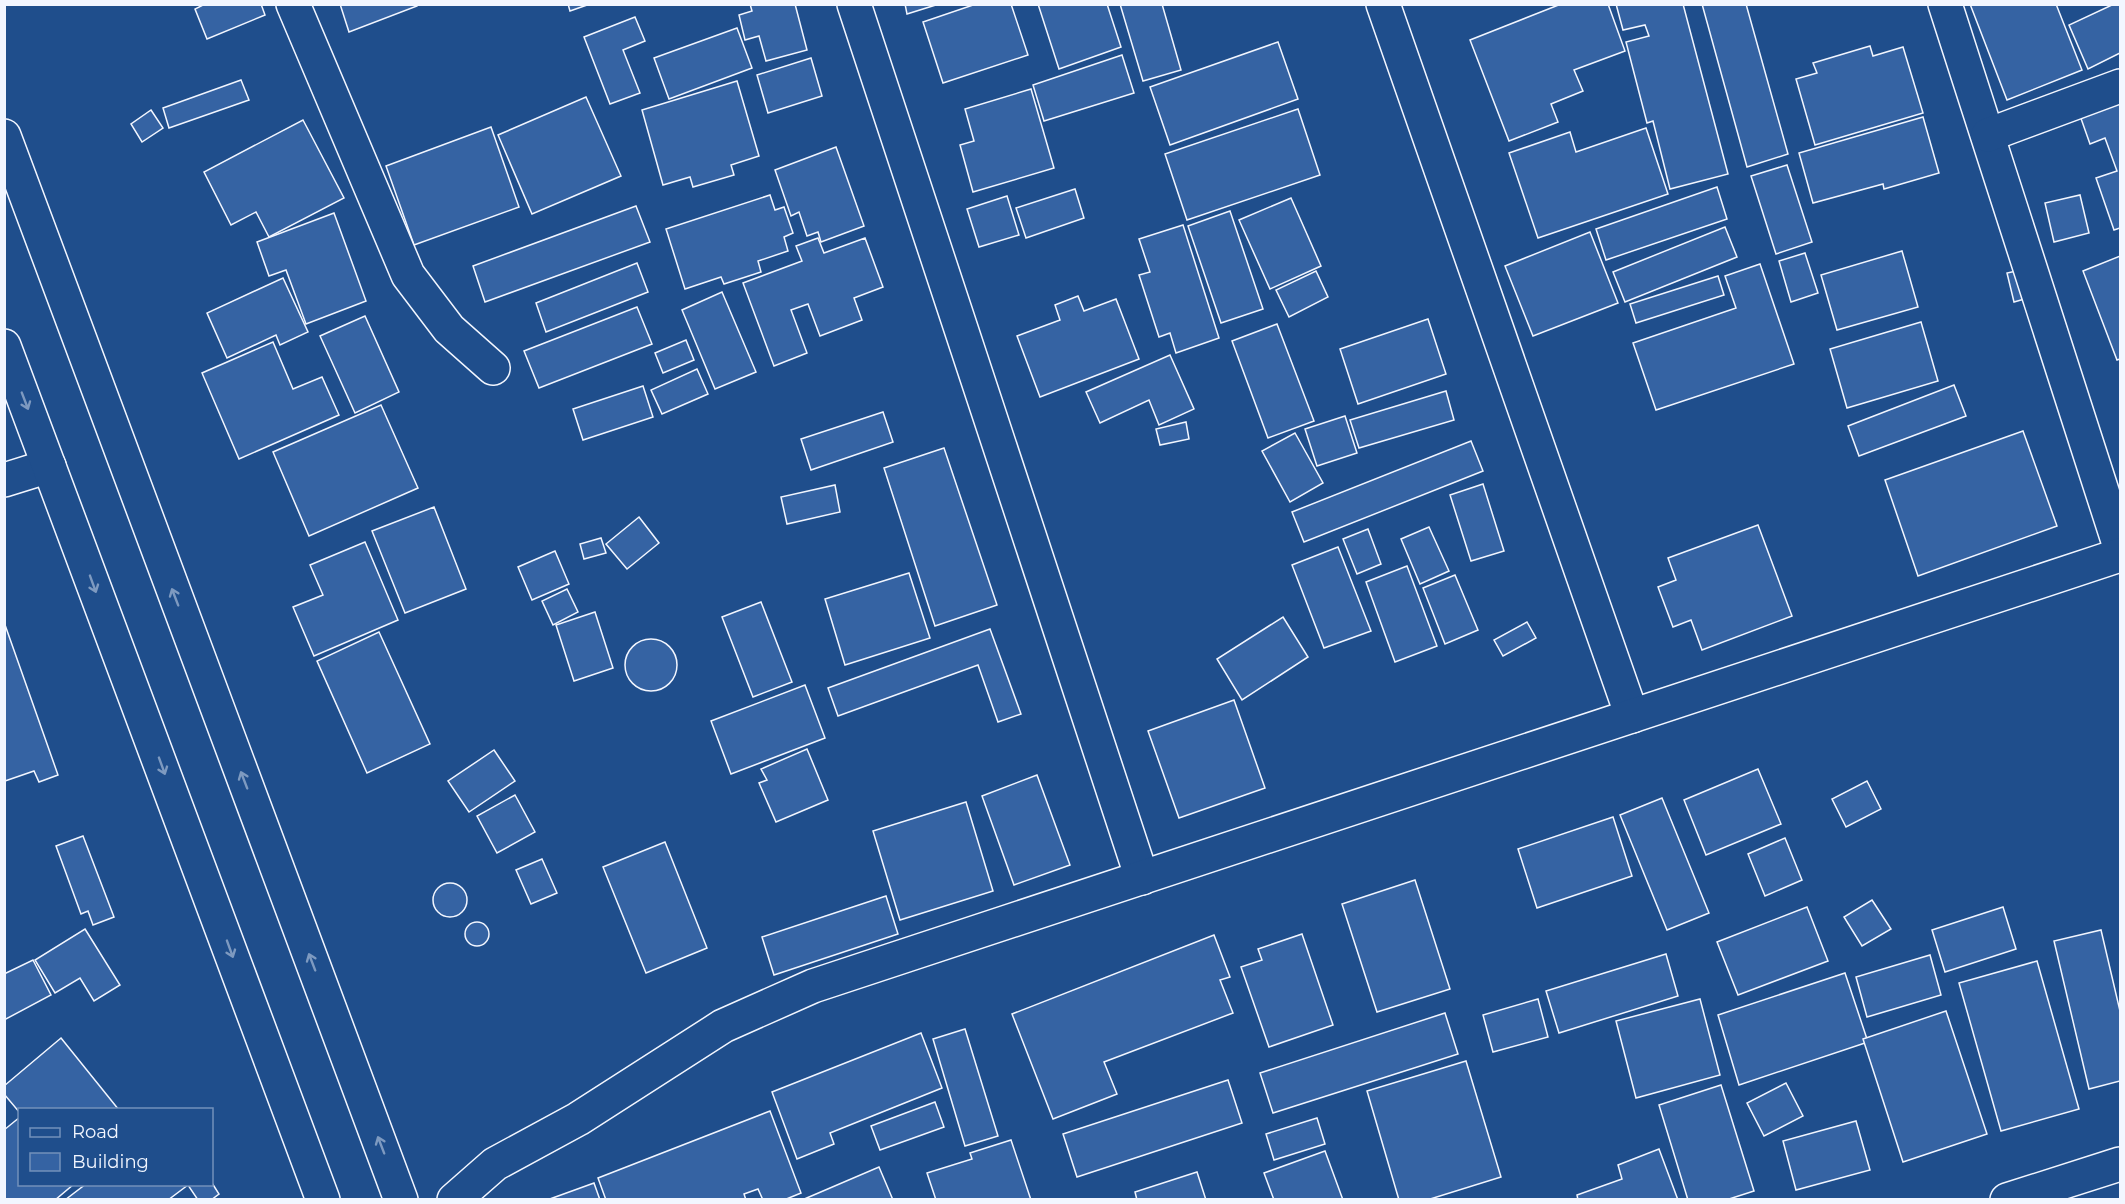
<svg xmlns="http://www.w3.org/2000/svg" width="2125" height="1204" viewBox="0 0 2125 1204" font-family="Montserrat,sans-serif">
  <rect width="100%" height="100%" fill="#1f4e8c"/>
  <g fill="#3563a3" stroke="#f2f6ff" stroke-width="1.5">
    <path d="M 205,4 L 261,4 L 265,15 L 207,39 L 195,9 Z"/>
    <path d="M 340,4 L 417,4 L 417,6 L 349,32 Z"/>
    <path d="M 568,4 L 590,4 L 570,11 Z"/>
    <path d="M 750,4 L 795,4 L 807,50 L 766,61 L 759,36 L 745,40 L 739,15 L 752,11 Z"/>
    <path d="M 905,4 L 939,4 L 907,14 Z"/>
    <path d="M 976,4 L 1011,4 L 1028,55 L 943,83 L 923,22 Z"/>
    <path d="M 1038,4 L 1107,4 L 1121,47 L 1059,69 Z"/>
    <path d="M 1120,4 L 1162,4 L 1181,70 L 1143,81 Z"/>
    <path d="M 1561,4 L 1608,4 L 1625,51 L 1574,70 L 1583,91 L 1551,104 L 1558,122 L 1509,141 L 1470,40 Z"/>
    <path d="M 1616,4 L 1683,4 L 1728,174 L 1670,189 L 1653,121 L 1647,123 L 1626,42 L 1649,36 L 1645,25 L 1623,30 Z"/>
    <path d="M 1702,4 L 1746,4 L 1788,154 L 1747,167 Z"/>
    <path d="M 1970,4 L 2056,4 L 2082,70 L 2007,100 Z"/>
    <path d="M 2114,4 L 2120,4 L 2120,53 L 2088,69 L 2069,25 Z"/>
    <path d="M 635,17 L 645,41 L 623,50 L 640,93 L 610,104 L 584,37 Z"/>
    <path d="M 737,28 L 752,68 L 669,99 L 654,58 Z"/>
    <path d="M 1278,42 L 1298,99 L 1170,145 L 1150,87 Z"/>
    <path d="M 1870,46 L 1873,56 L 1903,47 L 1923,113 L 1815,145 L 1796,79 L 1817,73 L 1813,63 Z"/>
    <path d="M 1122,55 L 1134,93 L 1044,121 L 1033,85 Z"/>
    <path d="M 811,58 L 822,96 L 768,113 L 757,75 Z"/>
    <path d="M 241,80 L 249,100 L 169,128 L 163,108 Z"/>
    <path d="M 737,81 L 759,156 L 731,165 L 734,175 L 693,187 L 690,177 L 663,185 L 642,110 Z"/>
    <path d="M 1031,89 L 1054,168 L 973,192 L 960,145 L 974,141 L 965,109 Z"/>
    <path d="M 2120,95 L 2120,228 L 2114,230 L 2096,178 L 2117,171 L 2105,138 L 2090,144 L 2078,110 Z"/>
    <path d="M 586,97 L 621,176 L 532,214 L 498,135 Z"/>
    <path d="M 1298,109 L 1320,175 L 1187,220 L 1165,154 Z"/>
    <path d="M 151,110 L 163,128 L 142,142 L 131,124 Z"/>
    <path d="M 1923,117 L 1939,173 L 1884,189 L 1883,184 L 1813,203 L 1799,153 Z"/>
    <path d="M 303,120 L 344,198 L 269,237 L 256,212 L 231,225 L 204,172 Z"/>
    <path d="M 491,127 L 519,207 L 414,245 L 386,166 Z"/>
    <path d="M 1646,128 L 1668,194 L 1538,238 L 1509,153 L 1570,132 L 1576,152 Z"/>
    <path d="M 836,147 L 864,226 L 821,242 L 818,232 L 807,236 L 799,212 L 791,216 L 775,170 Z"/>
    <path d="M 1787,165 L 1812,242 L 1776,254 L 1751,176 Z"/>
    <path d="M 1717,187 L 1727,219 L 1606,260 L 1596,229 Z"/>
    <path d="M 1075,189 L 1084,218 L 1026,238 L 1016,208 Z"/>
    <path d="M 770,195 L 775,210 L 784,207 L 793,233 L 784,237 L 788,251 L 758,261 L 761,272 L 724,284 L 721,277 L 685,289 L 666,229 Z"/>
    <path d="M 2080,195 L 2089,233 L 2054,242 L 2045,203 Z"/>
    <path d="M 1007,196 L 1019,235 L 979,247 L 967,209 Z"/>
    <path d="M 1291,198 L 1321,266 L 1270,289 L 1239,220 Z"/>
    <path d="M 636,206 L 650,242 L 485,302 L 473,266 Z"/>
    <path d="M 1230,211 L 1263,309 L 1221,323 L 1188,226 Z"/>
    <path d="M 334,213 L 366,301 L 306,324 L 286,270 L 269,276 L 257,242 Z"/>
    <path d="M 1183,225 L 1219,338 L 1176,353 L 1170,333 L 1159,337 L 1139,275 L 1150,272 L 1139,239 Z"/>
    <path d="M 1725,227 L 1737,257 L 1625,302 L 1613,272 Z"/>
    <path d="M 1590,232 L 1618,303 L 1533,336 L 1505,266 Z"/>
    <path d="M 818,238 L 824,253 L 865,238 L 883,287 L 854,298 L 862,320 L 820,336 L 808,304 L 791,310 L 807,353 L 774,366 L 743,283 L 802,261 L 796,246 Z"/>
    <path d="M 1902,251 L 1918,307 L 1837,330 L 1821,275 Z"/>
    <path d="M 1805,253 L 1818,293 L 1791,302 L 1779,261 Z"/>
    <path d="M 2120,256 L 2120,359 L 2117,360 L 2083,271 Z"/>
    <path d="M 637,263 L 648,292 L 546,332 L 536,303 Z"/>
    <path d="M 1760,264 L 1794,364 L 1656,410 L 1633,343 L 1736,308 L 1725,276 Z"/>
    <path d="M 2021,270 L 2028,298 L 2014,302 L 2007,273 Z"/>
    <path d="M 1316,271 L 1328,297 L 1289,317 L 1276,290 Z"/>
    <path d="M 1718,276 L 1724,295 L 1636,323 L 1630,304 Z"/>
    <path d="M 283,278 L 308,332 L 280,345 L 276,335 L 227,358 L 207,313 Z"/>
    <path d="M 722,292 L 756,372 L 715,389 L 682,310 Z"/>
    <path d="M 1078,296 L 1084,311 L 1116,299 L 1139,359 L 1040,397 L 1017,336 L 1060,320 L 1055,305 Z"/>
    <path d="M 637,307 L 652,344 L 539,388 L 524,351 Z"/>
    <path d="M 365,316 L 399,392 L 355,413 L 320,336 Z"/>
    <path d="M 1428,319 L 1446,374 L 1358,404 L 1340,349 Z"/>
    <path d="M 1921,322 L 1938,381 L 1847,408 L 1830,349 Z"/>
    <path d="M 1277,324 L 1314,421 L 1268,438 L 1232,341 Z"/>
    <path d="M 686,340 L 694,360 L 663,373 L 655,353 Z"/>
    <path d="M 273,342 L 293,389 L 322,377 L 339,415 L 239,459 L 202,373 Z"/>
    <path d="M 1170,355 L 1194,409 L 1159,425 L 1149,400 L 1100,423 L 1086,392 Z"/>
    <path d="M 697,369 L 708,394 L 662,414 L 651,390 Z"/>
    <path d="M 1954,385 L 1966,416 L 1859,456 L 1848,426 Z"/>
    <path d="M 643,386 L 653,417 L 583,440 L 573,409 Z"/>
    <path d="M 1446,391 L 1454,420 L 1359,448 L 1350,420 Z"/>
    <path d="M 381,405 L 418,488 L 309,536 L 273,452 Z"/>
    <path d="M 883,412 L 893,442 L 811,470 L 801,439 Z"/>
    <path d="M 1345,416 L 1357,453 L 1317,466 L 1305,429 Z"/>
    <path d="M 1186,422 L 1189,439 L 1160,445 L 1156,429 Z"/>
    <path d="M 2023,431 L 2057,526 L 1918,576 L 1885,480 Z"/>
    <path d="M 1295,433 L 1323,483 L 1290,502 L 1262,451 Z"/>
    <path d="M 1471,441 L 1483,471 L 1304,542 L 1292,512 Z"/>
    <path d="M 944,448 L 997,605 L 935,626 L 884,468 Z"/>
    <path d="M 1483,484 L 1504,551 L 1471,561 L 1450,495 Z"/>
    <path d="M 835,485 L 840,512 L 787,524 L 781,497 Z"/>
    <path d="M 434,507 L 466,589 L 405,613 L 372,531 Z"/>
    <path d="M 639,517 L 659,543 L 627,569 L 606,544 Z"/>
    <path d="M 1758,525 L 1792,616 L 1702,650 L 1691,620 L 1673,627 L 1658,587 L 1676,580 L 1668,558 Z"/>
    <path d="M 1429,527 L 1449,571 L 1420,584 L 1401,539 Z"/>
    <path d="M 1368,529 L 1381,564 L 1357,574 L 1343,539 Z"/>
    <path d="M 601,538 L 606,553 L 584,559 L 580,544 Z"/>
    <path d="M 365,542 L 398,620 L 314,656 L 293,607 L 323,595 L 310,565 Z"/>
    <path d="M 1338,547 L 1371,631 L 1324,648 L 1292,565 Z"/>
    <path d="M 555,551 L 569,584 L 532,600 L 518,567 Z"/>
    <path d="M 1407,566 L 1437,646 L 1395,662 L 1366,582 Z"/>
    <path d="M 909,573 L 930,638 L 845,665 L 825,599 Z"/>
    <path d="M 1455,575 L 1478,630 L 1445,644 L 1423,588 Z"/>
    <path d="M 567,589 L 578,612 L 553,625 L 542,601 Z"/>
    <path d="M 761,602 L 792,682 L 753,697 L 722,617 Z"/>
    <path d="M 595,612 L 613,668 L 574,681 L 556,625 Z"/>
    <path d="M 1283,617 L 1308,657 L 1242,700 L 1217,659 Z"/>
    <path d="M 4,622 L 58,775 L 39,782 L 34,771 L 5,781 L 4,778 Z"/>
    <path d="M 1527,622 L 1536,638 L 1503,656 L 1494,640 Z"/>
    <path d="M 990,629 L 1021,714 L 998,722 L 978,665 L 838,716 L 828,688 Z"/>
    <path d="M 379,632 L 430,744 L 367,773 L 317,661 Z"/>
    <circle cx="651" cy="665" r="26"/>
    <path d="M 805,685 L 825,738 L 731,774 L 711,721 Z"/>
    <path d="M 1234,700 L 1265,788 L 1179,818 L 1148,731 Z"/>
    <path d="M 807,749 L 828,800 L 776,822 L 759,783 L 767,780 L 761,769 Z"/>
    <path d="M 494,750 L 515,781 L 469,812 L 448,781 Z"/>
    <path d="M 1758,769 L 1781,824 L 1706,855 L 1684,800 Z"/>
    <path d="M 1037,775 L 1070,865 L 1014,885 L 982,796 Z"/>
    <path d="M 1867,781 L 1881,809 L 1846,827 L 1832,799 Z"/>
    <path d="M 515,795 L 535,832 L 497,853 L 477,816 Z"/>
    <path d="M 1662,798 L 1709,913 L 1667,930 L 1620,815 Z"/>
    <path d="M 966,802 L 993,891 L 900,920 L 873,831 Z"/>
    <path d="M 1613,817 L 1632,876 L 1537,908 L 1518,849 Z"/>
    <path d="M 83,836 L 114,917 L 93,925 L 88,911 L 81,914 L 56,846 Z"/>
    <path d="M 1785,838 L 1802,880 L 1765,896 L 1748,854 Z"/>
    <path d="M 665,842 L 707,948 L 646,973 L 603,867 Z"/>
    <path d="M 542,859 L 557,893 L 531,904 L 516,870 Z"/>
    <path d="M 1415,880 L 1450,989 L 1377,1012 L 1342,904 Z"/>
    <circle cx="450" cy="900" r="17"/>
    <path d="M 886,896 L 898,934 L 774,975 L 762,937 Z"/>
    <path d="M 1872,900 L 1891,929 L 1862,946 L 1844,917 Z"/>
    <path d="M 1807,907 L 1828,961 L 1738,995 L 1717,942 Z"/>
    <path d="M 2003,907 L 2016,949 L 1945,972 L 1932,930 Z"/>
    <circle cx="477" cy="934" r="12"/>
    <path d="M 85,929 L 120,985 L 94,1001 L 80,978 L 55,993 L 35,960 Z"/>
    <path d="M 2101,930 L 2120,1011 L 2120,1081 L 2089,1089 L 2054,941 Z"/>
    <path d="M 1302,934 L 1333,1025 L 1269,1047 L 1241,967 L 1262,960 L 1258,949 Z"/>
    <path d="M 1214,935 L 1230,977 L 1220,980 L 1233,1013 L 1104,1062 L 1117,1094 L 1053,1119 L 1012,1014 Z"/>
    <path d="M 1666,954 L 1678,996 L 1559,1033 L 1546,991 Z"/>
    <path d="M 1930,955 L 1941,995 L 1867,1017 L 1856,977 Z"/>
    <path d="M 33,960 L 51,995 L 4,1020 L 4,974 Z"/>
    <path d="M 2037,961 L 2079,1109 L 2001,1131 L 1959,983 Z"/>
    <path d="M 1845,973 L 1868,1042 L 1739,1085 L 1718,1015 Z"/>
    <path d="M 1538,999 L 1548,1037 L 1493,1052 L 1483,1015 Z"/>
    <path d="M 1700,999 L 1720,1075 L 1636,1098 L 1616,1021 Z"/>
    <path d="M 1946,1011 L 1987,1134 L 1903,1162 L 1863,1039 Z"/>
    <path d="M 1445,1013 L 1458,1054 L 1273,1113 L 1260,1073 Z"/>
    <path d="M 965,1029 L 998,1136 L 965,1146 L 933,1039 Z"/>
    <path d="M 921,1033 L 942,1088 L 830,1133 L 834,1144 L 797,1159 L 772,1092 Z"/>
    <path d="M 61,1038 L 119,1110 L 20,1110 L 20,1113 L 4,1094 L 4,1086 Z"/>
    <path d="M 1466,1061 L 1501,1177 L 1427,1200 L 1399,1200 L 1367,1091 Z"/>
    <path d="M 1228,1080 L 1242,1123 L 1077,1177 L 1063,1134 Z"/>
    <path d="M 1786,1083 L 1803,1116 L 1764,1136 L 1747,1103 Z"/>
    <path d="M 1721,1085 L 1754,1191 L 1726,1200 L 1688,1200 L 1659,1105 Z"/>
    <path d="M 935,1102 L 944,1127 L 880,1150 L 871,1126 Z"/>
    <path d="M 770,1111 L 801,1193 L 784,1200 L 763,1200 L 758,1189 L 744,1194 L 746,1200 L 606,1200 L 598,1178 Z"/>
    <path d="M 20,1117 L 20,1184 L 74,1184 L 55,1200 L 7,1200 L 4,1197 L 4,1130 Z"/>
    <path d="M 1317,1118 L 1325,1144 L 1274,1160 L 1266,1134 Z"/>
    <path d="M 1856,1121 L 1870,1170 L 1796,1190 L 1783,1141 Z"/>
    <path d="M 1011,1140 L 1031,1200 L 936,1200 L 927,1173 L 972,1159 L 970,1153 Z"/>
    <path d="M 1659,1149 L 1678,1200 L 1578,1200 L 1577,1195 L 1622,1179 L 1618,1165 Z"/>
    <path d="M 1325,1151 L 1343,1200 L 1274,1200 L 1264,1173 Z"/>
    <path d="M 879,1167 L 893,1200 L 802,1200 Z"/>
    <path d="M 1197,1172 L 1206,1200 L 1137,1200 L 1135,1192 Z"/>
    <path d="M 212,1183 L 219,1194 L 211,1200 L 198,1200 L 188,1185 L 168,1200 L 65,1200 L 86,1184 Z"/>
    <path d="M 594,1183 L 600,1200 L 547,1200 Z"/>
  </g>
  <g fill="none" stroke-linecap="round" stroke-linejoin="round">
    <defs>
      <g id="street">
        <path d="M 293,4 L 408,275 L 449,329 L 493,368"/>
        <path d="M 854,4 L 1142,878"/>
        <path d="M 1383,4 L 1632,716"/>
        <path d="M 1945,4 L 2120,547"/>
        <path d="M 1988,135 L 2120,86"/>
        <path d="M 4,480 L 49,466"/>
        <path d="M 454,1200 L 495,1164 L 578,1119 L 723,1026 L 813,986 L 2120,555"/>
        <path d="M 2007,1200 L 2120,1164"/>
      </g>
      <g id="primary">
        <path d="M 4,136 L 401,1200"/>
        <path d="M 4,346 L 323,1200"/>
      </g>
    </defs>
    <use href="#street" stroke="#f2f6ff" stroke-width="36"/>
    <use href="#primary" stroke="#f2f6ff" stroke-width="36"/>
    <use href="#street" stroke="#1f4e8c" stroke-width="33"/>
    <use href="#primary" stroke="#1f4e8c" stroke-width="33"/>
  </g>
  <defs><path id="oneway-shaft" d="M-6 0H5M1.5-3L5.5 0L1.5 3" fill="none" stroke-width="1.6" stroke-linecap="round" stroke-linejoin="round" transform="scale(1.5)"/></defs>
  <g stroke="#7e9ac0">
    <use href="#oneway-shaft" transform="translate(25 401) rotate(69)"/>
    <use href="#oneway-shaft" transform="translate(93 584) rotate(70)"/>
    <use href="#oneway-shaft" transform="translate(175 597) rotate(-111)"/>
    <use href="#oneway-shaft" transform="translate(162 766) rotate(70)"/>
    <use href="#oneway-shaft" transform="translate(244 780) rotate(-111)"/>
    <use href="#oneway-shaft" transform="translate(230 949) rotate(70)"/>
    <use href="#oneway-shaft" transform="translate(312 962) rotate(-111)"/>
    <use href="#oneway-shaft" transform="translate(381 1145) rotate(-111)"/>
  </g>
  <rect width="2125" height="1204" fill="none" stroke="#f2f6ff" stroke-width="12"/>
  <rect x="18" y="1108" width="195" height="78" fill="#1f4e8c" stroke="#7391ba" stroke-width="1.5"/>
  <rect x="30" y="1128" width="30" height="9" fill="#1f4e8c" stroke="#7391ba" stroke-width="1.5"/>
  <text x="72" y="1138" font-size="18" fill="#f2f6ff">Road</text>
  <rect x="30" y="1153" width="30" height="18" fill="#3563a3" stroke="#7391ba" stroke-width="1.5"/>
  <text x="72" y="1168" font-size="18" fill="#f2f6ff">Building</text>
</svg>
